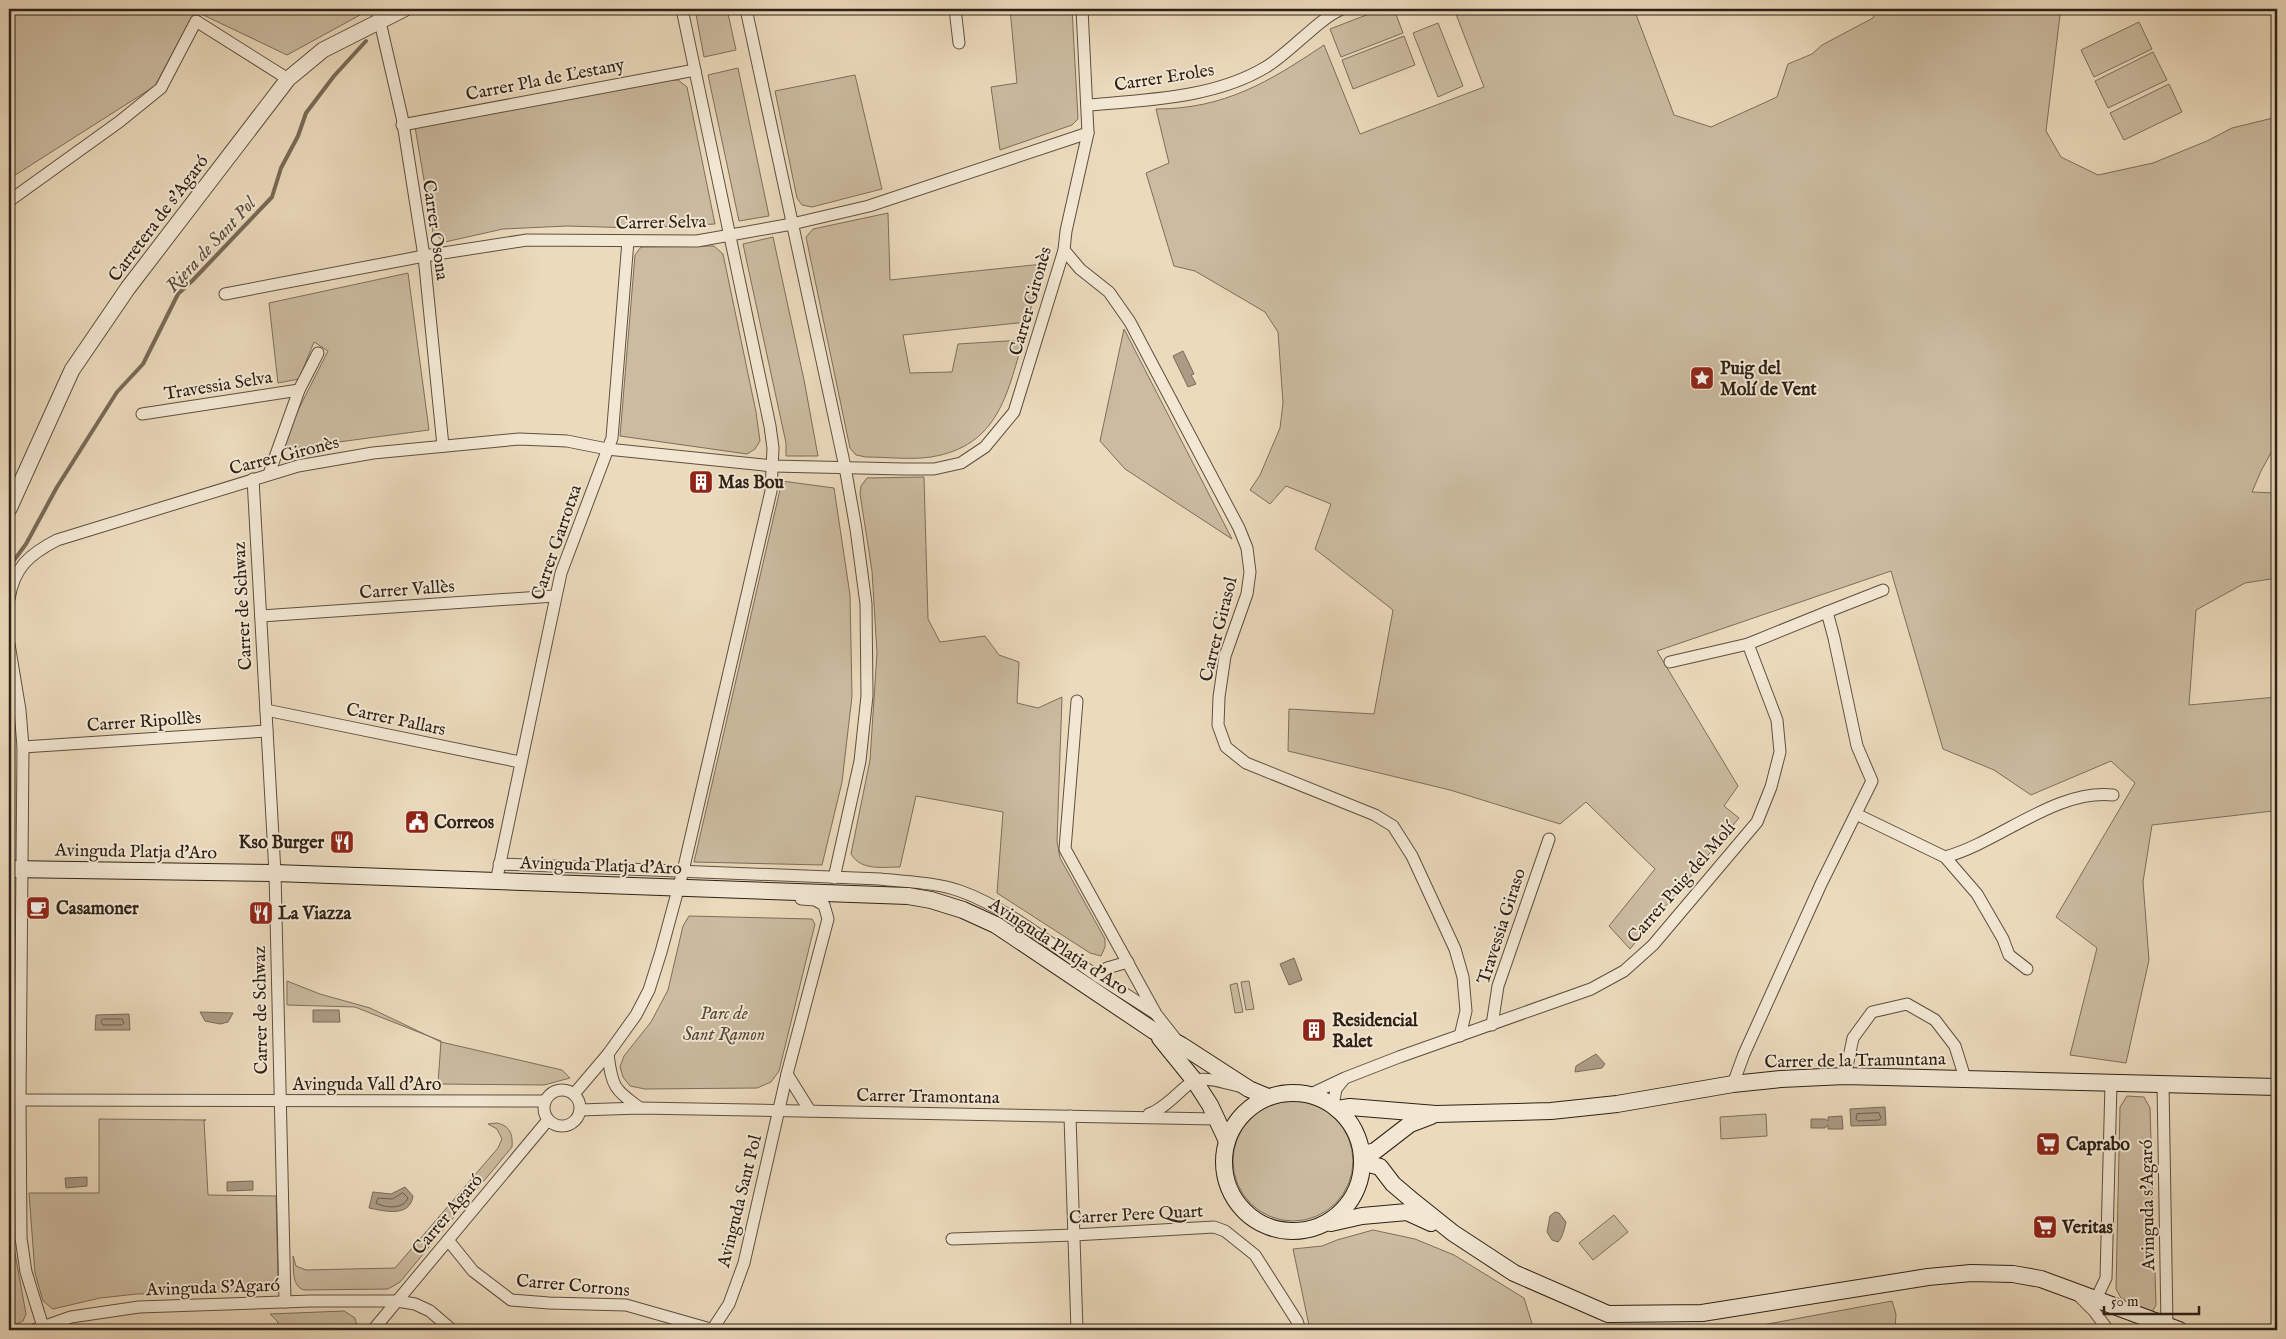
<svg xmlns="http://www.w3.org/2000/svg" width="2286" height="1339" viewBox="0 0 2286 1339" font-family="'IM FELL English',serif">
  <rect width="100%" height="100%" fill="#ebdabc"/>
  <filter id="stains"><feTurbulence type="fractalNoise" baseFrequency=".004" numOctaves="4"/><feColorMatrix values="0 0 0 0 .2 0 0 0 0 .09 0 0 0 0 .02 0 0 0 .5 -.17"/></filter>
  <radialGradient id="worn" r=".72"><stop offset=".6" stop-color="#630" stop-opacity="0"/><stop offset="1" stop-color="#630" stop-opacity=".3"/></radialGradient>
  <g fill="#cbbba0" stroke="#7c6e5c">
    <path d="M 9,9 L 371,9 L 287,55 L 195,11 L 155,86 L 9,179 Z"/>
    <path d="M 695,9 L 727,9 L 736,50 L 704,57 Z"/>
    <path d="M 1010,9 L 1072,9 L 1078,119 L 1072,125 L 1000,150 L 991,87 L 1017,83 Z"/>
    <path d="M 1382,9 L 1394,9 L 1403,33 L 1341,57 L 1330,29 Z"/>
    <path d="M 1454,9 L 1634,9 L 1674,115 L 1711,127 L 1777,97 L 1788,64 L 1812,54 L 1822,45 L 1873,18 L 1877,9 L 2064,9 L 2060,15 L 2046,131 L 2061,157 L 2098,175 L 2153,163 L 2207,141 L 2232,128 L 2277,117 L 2277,442 L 2261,471 L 2252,492 L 2277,493 L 2277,578 L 2245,583 L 2196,610 L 2189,705 L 2277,697 L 2277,756 L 2273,811 L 2152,825 L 2143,882 L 2149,960 L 2126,1063 L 2070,1055 L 2097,948 L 2056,917 L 2135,783 L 2111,761 L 2031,795 L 1994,770 L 1943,749 L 1891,571 L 1657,651 L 1738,786 L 1724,806 L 1739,818 L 1630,949 L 1609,926 L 1655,869 L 1586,802 L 1560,824 L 1450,790 L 1288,751 L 1289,709 L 1374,714 L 1393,610 L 1315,549 L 1331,504 L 1286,486 L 1270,504 L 1250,490 L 1260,475 L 1280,428 L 1283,403 L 1278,332 L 1265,312 L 1195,271 L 1174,266 L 1146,173 L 1169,163 L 1156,109 C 1224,109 1269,82 1324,45 L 1360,134 L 1484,87 Z"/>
    <path d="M 2139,22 L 2152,49 L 2094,77 L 2081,50 Z"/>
    <path d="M 1438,23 L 1463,86 L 1438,97 L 1413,33 Z"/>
    <path d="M 1404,36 L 1415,65 L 1353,89 L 1342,60 Z"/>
    <path d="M 2153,52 L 2167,80 L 2108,108 L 2095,81 Z"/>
    <path d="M 738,68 L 769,216 L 739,221 L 708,75 Z"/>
    <path d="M 855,75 L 882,189 L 812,207 L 802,205 L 797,198 L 775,91 Z"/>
    <path d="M 648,80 L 678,80 L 687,87 L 715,224 L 637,228 L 567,226 L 503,229 L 445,242 L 433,233 L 415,127 Z"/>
    <path d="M 2169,84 L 2182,112 L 2124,140 L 2110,113 Z"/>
    <path d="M 888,213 L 890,280 L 1043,264 L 1027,322 L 903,335 L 910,373 L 952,372 L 958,344 L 1023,340 C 1007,395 998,446 931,457 C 910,460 886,457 866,457 L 856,455 L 850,448 L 806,237 L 813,229 Z"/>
    <path d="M 773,237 L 804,380 L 818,456 L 786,456 L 786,443 L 743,244 Z"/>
    <path d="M 714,246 L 723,254 L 756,412 L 760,441 L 755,449 L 747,454 L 620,436 L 635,255 L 641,247 Z"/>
    <path d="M 408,273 L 429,430 L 278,450 L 328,351 L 314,342 L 299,379 L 278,383 L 269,303 Z"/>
    <path d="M 1124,329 L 1232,539 L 1125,469 L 1100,441 Z"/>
    <path d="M 924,477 L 928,619 L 940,642 L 985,636 L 999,655 L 1019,662 L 1017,703 L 1038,708 L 1062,697 L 1057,841 L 1060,858 L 1105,939 L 1105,947 L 1101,956 L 1090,953 L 997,893 L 1003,812 L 916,796 L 900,867 C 882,867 861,871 851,854 L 870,760 L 877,653 L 872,571 L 860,494 L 861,486 L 867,478 Z"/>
    <path d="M 782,481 L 834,488 L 850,595 L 852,696 L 842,782 L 822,865 L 694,862 Z"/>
    <path d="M 689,916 L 812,919 L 815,924 L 779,1071 L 771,1082 L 757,1088 L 645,1089 L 630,1086 L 623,1077 L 620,1067 L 624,1056 L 651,1022 L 668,990 L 683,926 Z"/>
    <path d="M 287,981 L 320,994 L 370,1008 L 441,1042 L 562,1070 L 570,1078 L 544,1085 L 438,1084 L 441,1041 L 355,1007 L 287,1005 Z"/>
    <path d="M 1249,981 L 1254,1009 L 1246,1010 L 1241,982 Z"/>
    <path d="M 1237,983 L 1243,1012 L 1235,1013 L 1230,985 Z"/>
    <path d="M 2127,1096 L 2144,1097 L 2150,1108 L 2156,1305 L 2152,1312 L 2121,1298 L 2116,1289 L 2120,1107 Z"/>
    <circle cx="1293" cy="1161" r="60"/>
    <path d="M 1766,1114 L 1767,1136 L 1721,1139 L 1720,1117 Z"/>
    <path d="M 99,1119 L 206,1120 L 204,1120 L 208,1195 L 276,1196 L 278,1279 C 270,1291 262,1290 248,1291 L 137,1294 L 100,1298 L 53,1309 L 43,1301 L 35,1273 L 29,1193 L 99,1193 Z"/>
    <path d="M 497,1123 C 510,1126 513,1134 512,1147 L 400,1282 L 388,1289 L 304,1290 C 291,1286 294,1268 293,1256 L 296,1266 L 306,1270 L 395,1268 L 498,1148 L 502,1139 L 497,1129 L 488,1124 Z"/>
    <path d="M 9,1193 L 12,1193 L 14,1248 L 26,1314 L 23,1321 L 9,1327 Z"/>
    <path d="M 1614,1215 L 1628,1232 L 1593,1260 L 1579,1243 Z"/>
    <path d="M 1373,1230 L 1415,1239 L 1454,1255 L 1524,1298 L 1534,1330 L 1310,1330 L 1293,1249 L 1322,1246 L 1337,1240 Z"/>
    <path d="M 1892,1301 L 1896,1314 L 1895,1330 L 1746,1330 L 1746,1328 Z"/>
    <path d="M 344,1311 L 355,1318 L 358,1330 L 281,1330 L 277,1321 L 270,1314 Z"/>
  </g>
  <g fill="#ab9b84" stroke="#796a58">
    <path d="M 1183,351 L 1194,374 L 1191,375 L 1196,384 L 1188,387 L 1173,356 Z"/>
    <path d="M 1294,958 L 1302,980 L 1289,985 L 1280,964 Z"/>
    <path d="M 313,1010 L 339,1010 L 340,1022 L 313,1022 Z"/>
    <path d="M 200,1012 L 233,1013 L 228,1022 L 220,1024 L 205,1021 Z"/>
    <path d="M 129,1014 L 130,1030 L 95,1030 L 96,1015 Z"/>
    <path d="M 1596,1054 L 1605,1064 L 1602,1068 L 1575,1072 L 1576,1066 Z"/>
    <path d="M 1885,1107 L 1886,1125 L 1851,1126 L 1850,1109 Z"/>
    <path d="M 1842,1116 L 1843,1129 L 1828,1129 L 1828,1125 L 1825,1128 L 1811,1128 L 1811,1119 L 1825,1119 L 1828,1121 L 1828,1117 Z"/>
    <path d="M 87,1177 L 87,1186 L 66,1188 L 65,1178 Z"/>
    <path d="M 253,1181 L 253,1190 L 227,1191 L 227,1182 Z"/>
    <path d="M 405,1187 L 413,1196 C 410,1218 384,1211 369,1208 L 373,1192 L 391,1194 Z"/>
    <path d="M 1555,1212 L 1559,1213 L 1566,1222 C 1565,1227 1562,1239 1558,1242 L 1552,1240 L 1547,1232 L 1550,1216 Z"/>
  </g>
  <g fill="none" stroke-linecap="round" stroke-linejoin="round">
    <g stroke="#6c5e4e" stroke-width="1">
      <path d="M 103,1019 L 122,1019 L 124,1023 L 122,1025 L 103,1025 L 101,1022 Z"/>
      <path d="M 1879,1113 L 1881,1118 L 1879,1120 L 1858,1121 L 1856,1119 L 1857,1114 Z"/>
      <path d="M 403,1193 L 408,1198 C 403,1210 385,1208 376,1203 L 378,1198 L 392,1199 Z"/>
    </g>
    <path stroke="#796a58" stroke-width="4" d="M 9,567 L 26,544 L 57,487 L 117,392 L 143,364 L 178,294 L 193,280 L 272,197 L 281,168 L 298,136 L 306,113 L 334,76 L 366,41"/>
    <defs>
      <g id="minor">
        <path d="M 377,9 L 402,117 L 424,256 L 443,446"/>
        <path d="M 746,9 L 845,467 L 856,529 L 866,604 L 867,696 L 860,761 L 834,878"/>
        <path d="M 955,9 L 959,43"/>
        <path d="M 1088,105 C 1147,100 1215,98 1266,67 C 1291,52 1318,19 1342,9"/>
        <path d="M 402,125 L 695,70"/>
        <path d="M 9,201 L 119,122 L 161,88 L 196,21 L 288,79"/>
        <path d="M 1064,250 L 1080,269 L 1109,292 L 1130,322 L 1239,528 L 1247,548 L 1250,572 L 1247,594 L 1225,656 L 1219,697 L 1218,725 L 1226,747 L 1246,763 L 1375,815 L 1393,826 L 1412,856 L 1455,949 L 1463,977 L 1466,1011 L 1460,1036"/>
        <path d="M 225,294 L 424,256 L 527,240 L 697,241 L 792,224 L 869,206 L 1088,133"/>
        <path d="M 142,414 L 299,390"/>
        <path d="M 269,474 L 299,390 L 318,353"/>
        <path d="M 253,479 L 275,873 L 285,1302"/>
        <path d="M 9,599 C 14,567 30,554 57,540 L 298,466 L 373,453 L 519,439 L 567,441 L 607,449 L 773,466 L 903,469 L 934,469 L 961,463 L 985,447 L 1014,412 L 1064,250 L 1066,231 L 1088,133 L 1082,9"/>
        <path d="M 1827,612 L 1883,590"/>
        <path d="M 261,616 L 555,596"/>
        <path d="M 9,644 L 20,710 L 23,747 L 20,1100 L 21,1238 L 26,1272 L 44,1330"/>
        <path d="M 1670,662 L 1748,644"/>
        <path d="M 1077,701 L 1065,849 L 1156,1014 L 1178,1042"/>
        <path d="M 266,710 L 520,762"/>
        <path d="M 23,747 L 267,731"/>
        <path d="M 1856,814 L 1945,857 C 2000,842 2055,789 2113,795"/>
        <path d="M 1945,857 L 1977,894 L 2003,939 L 2009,955 L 2027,969"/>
        <path d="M 499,864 L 880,879 C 906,882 935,882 960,891 C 1006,907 1056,948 1097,976 L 1107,968 L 1128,962"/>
        <path d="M 496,882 L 561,573 L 612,438 L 628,241"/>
        <path d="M 1097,976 L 1155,1013"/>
        <path d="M 1492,1025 L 1498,986 L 1549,839"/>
        <path d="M 608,1054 C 612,1087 614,1089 640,1108"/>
        <path d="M 787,1074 L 810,1111"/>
        <path d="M 1845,1076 L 1853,1038 L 1872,1012 L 1907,1004 L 1935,1020 L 1955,1046 L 1965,1078"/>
        <path d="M 2163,1084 L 2167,1325"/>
        <circle cx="562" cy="1108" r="18"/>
        <path d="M 574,1094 L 608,1054 L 636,1015 L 649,990 L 661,952 L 683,871 L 771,491 L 773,448 L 770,426 L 682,9"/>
        <path d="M 1309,1095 L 1345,1078 L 1399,1057 L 1591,989 L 1624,971 L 1653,945 L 1757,822 L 1771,787 L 1780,752 L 1777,720 L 1748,644 L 1827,612 L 1834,638 L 1857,746 L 1872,781 L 1821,884 L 1744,1054 L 1733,1084"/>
        <path d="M 9,1100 L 545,1101"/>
        <path d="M 1333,1106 L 1336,1089 L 1344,1079"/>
        <path d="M 580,1110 L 640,1108 L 1216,1119"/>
        <path d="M 1149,1114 C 1169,1107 1185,1083 1196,1080 C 1209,1077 1225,1083 1238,1086"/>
        <path d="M 1070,1116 L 1077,1330"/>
        <path d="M 952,1239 L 1074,1235 L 1214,1227 L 1225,1231 L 1255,1255 L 1297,1321 L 1300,1330"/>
        <path d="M 448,1240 L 473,1271 L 511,1300 L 549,1303 L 626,1305 L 714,1330"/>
        <path d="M 2078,1295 L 2094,1311 L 2108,1330"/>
        <path d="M 2096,1299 L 2106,1278 L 2111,1083"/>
        <path d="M 34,1330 L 71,1317 L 139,1307 L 311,1301 L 397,1301 L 415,1304 L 430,1311 L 452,1330"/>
        <path d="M 373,1330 L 548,1120"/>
        <path d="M 712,1330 L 729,1304 L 744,1263 L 787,1074 L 828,919 L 824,905 L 815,900 L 801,899"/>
      </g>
      <path id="tertiary" d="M 9,509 L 72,370 L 128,288 L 288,79 L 323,50 L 404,9"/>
      <g id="secondary">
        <path d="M 9,869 L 275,873 L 908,896 L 931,900 L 963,910 L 996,925 L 1154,1031 L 1181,1045 L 1249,1089 L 1268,1097"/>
        <path d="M 1160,1038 L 1194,1080 L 1210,1105 L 1227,1141"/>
        <circle cx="1293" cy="1162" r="69"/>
        <path d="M 1337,1109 L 1350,1107 L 1436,1114 L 1551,1111 L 1617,1104 L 1733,1084 L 1781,1079 L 1845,1076 L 2277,1087"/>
        <path d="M 1362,1155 L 1375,1151 L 1410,1124 L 1431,1116"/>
        <path d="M 1362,1162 L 1380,1167 L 1393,1184 L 1413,1201 L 1453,1233 L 1514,1273 L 1608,1314 L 1702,1313 L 1928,1277 L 1971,1273 L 2013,1274 L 2041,1279 L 2179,1330"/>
        <path d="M 1331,1223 L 1362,1216 L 1407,1212 L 1431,1223"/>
      </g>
    </defs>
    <use href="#minor" stroke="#5d4f40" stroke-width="13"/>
    <use href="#tertiary" stroke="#5d4f40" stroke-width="17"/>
    <use href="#secondary" stroke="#2e2117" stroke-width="18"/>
    <use href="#minor" stroke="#f2e7d3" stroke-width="11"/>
    <use href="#tertiary" stroke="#f2e7d3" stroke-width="15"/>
    <use href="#secondary" stroke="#f2e7d3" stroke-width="16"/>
  </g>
  <defs>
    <symbol id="sight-square" viewBox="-11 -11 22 22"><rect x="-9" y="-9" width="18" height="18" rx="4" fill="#8f2418" stroke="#f2e7d3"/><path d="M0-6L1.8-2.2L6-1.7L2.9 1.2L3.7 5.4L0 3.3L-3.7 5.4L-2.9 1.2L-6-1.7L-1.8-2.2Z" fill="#fff"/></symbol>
    <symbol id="building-square" viewBox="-11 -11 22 22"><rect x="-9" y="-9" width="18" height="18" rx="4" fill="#8f2418" stroke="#f2e7d3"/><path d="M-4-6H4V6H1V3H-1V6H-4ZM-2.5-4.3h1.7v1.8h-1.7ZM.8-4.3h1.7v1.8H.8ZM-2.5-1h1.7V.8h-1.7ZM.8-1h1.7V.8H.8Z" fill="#fff"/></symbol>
    <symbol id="civic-square" viewBox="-11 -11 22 22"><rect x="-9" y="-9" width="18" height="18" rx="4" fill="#8f2418" stroke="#f2e7d3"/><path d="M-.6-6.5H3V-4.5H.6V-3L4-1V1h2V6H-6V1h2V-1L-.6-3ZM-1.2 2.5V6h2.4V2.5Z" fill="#fff"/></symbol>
    <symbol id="restaurant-square" viewBox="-11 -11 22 22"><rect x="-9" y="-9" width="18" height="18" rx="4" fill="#8f2418" stroke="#f2e7d3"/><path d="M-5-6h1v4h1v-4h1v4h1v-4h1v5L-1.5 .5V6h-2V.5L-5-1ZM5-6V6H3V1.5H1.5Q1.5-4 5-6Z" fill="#fff"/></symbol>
    <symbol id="cafe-square" viewBox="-11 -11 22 22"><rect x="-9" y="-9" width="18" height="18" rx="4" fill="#8f2418" stroke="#f2e7d3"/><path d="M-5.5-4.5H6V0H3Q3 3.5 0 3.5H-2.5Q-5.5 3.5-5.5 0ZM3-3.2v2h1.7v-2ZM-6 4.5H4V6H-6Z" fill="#fff"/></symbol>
    <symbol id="supermarket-square" viewBox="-11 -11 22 22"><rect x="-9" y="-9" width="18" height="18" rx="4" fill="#8f2418" stroke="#f2e7d3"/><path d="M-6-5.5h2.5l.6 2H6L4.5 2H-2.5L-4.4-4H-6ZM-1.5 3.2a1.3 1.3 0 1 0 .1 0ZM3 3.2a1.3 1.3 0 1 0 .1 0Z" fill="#fff"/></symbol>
  </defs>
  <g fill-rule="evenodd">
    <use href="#sight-square" x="1688" y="364" width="28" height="28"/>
    <use href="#building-square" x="687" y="468" width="28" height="28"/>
    <use href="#civic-square" x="403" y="808" width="28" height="28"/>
    <use href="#restaurant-square" x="328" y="828" width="28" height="28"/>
    <use href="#cafe-square" x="24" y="894" width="28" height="28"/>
    <use href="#restaurant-square" x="247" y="899" width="28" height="28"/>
    <use href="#building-square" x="1300" y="1016" width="28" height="28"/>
    <use href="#supermarket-square" x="2034" y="1130" width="28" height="28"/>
    <use href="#supermarket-square" x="2031" y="1213" width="28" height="28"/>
  </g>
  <g text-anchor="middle" stroke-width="4" stroke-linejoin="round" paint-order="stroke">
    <g font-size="18" fill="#2e2117" stroke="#f2e7d3">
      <text transform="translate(1164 77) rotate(-9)" y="6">Carrer Eroles</text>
      <text transform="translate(545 79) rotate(-11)" y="6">Carrer Pla de Ľestany</text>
      <text transform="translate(158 218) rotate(-53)" y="6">Carretera de s'Agaró</text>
      <text transform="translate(661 222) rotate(-1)" y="6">Carrer Selva</text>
      <text transform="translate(436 230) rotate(82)" y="6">Carrer Osona</text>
      <text transform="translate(1030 301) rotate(-74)" y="6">Carrer Gironès</text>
      <text transform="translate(218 385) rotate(-9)" y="6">Travessia Selva</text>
      <text transform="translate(284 455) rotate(-14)" y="6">Carrer Gironès</text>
      <text transform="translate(556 542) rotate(-71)" y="6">Carrer Garrotxa</text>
      <text transform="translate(407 589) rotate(-4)" y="6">Carrer Vallès</text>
      <text transform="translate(242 606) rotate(-93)" y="6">Carrer de Schwaz</text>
      <text transform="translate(1218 629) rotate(-76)" y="6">Carrer Girasol</text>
      <text transform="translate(396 719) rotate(12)" y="6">Carrer Pallars</text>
      <text transform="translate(144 721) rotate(-4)" y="6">Carrer Ripollès</text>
      <text transform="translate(136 851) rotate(1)" y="6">Avinguda Platja d'Aro</text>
      <text transform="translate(601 865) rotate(2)" y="6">Avinguda Platja d'Aro</text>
      <text transform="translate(1681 882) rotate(-49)" y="6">Carrer Puig del Molí</text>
      <text transform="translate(1501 926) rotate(-72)" y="6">Travessia Giraso</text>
      <text transform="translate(1059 946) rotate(33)" y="6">Avinguda Platja d'Aro</text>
      <text transform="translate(260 1010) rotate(-91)" y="6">Carrer de Schwaz</text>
      <text transform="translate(1855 1060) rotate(-1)" y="6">Carrer de la Tramuntana</text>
      <text x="367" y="1090">Avinguda Vall d'Aro</text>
      <text transform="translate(928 1096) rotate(1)" y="6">Carrer Tramontana</text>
      <text transform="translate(739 1201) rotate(-76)" y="6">Avinguda Sant Pol</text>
      <text transform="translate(2147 1205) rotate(-91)" y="6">Avinguda s'Agaró</text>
      <text transform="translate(447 1214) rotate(-50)" y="6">Carrer Agaró</text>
      <text transform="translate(1136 1214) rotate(-3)" y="6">Carrer Pere Quart</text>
      <text transform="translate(573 1285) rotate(5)" y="6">Carrer Corrons</text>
      <text transform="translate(213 1287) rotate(-2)" y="6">Avinguda S'Agaró</text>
    </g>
    <g font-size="18" font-weight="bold" fill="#2e2117" stroke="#f2e7d3" text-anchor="start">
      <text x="1720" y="374">Puig del<tspan x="1720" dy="21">Molí de Vent</tspan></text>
      <text x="718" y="488">Mas Bou</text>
      <text x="434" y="828">Correos</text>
      <text x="324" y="848" text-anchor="end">Kso Burger</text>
      <text x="56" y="914">Casamoner</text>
      <text x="278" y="919">La Viazza</text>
      <text x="1332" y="1026">Residencial<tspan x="1332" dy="21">Ralet</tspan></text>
      <text x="2066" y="1150">Caprabo</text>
      <text x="2062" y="1233">Veritas</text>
    </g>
    <g font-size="18" font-style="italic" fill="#554839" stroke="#f2e7d3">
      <text x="724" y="1019">Parc de<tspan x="724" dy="21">Sant Ramon</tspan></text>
    </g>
    <g font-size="19" font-style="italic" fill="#5a4c3d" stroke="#f2e7d3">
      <text transform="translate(210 244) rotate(-47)" y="7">Riera de Sant Pol</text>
    </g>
  </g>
  <rect width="2286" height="1339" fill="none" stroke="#ebdabc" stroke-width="30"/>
  <rect x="10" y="10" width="2266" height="1319" fill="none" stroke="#2e2117" stroke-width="2.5"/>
  <rect x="15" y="15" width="2256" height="1309" fill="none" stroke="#2e2117"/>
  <path d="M2104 1306v8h95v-8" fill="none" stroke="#2e2117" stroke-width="2.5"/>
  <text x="2111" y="1306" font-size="15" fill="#2e2117" stroke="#f2e7d3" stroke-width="4" paint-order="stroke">50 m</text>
  <rect width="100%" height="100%" filter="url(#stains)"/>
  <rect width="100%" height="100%" fill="url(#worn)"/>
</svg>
